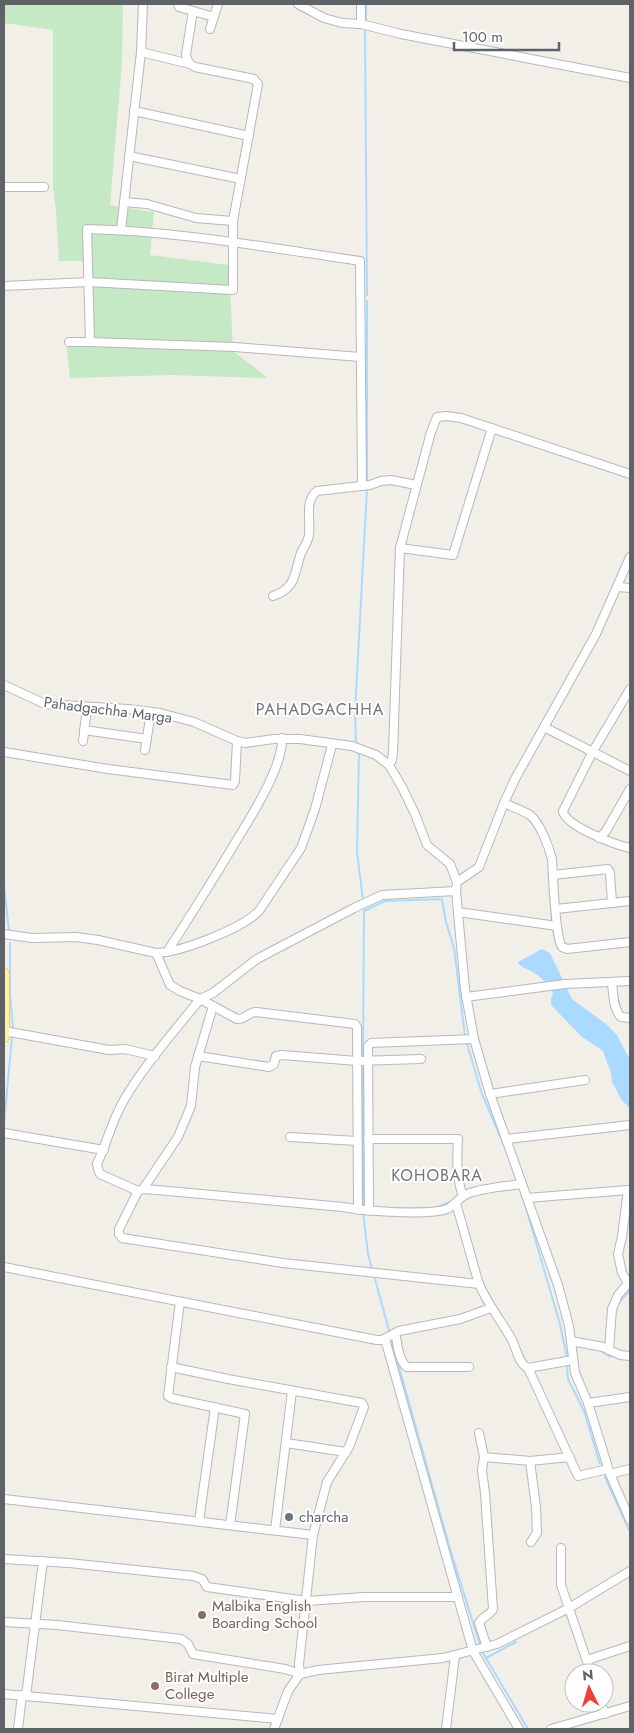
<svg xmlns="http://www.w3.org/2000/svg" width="634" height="1733" viewBox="0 0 634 1733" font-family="Jost,sans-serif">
  <rect width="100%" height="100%" fill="#f1efe8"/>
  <path fill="#c5e8c5" d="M 4,4 L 123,4 L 122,63 L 110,205 L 154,212 L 150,255 L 229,265 L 233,351 L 268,378 L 171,375 L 70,378 L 66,341 L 89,342 L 88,261 L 59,261 L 56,209 L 53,189 L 53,30 L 4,23 Z"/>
  <path fill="#aadaff" d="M 542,949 L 550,953 L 572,999 L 606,1024 L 617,1035 L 630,1060 L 630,1109 L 621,1099 L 612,1082 L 611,1073 L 603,1051 L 582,1037 L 551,1005 L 551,999 L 553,994 C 549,984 540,976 531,971 C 526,968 521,968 518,962 Z"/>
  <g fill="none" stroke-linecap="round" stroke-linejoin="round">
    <g stroke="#aadaff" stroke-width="2">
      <path d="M 366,4 L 366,20"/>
      <path d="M 365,31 L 367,295"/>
      <path d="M 367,483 L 367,301"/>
      <path d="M 356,743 L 355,713 L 367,488"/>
      <path d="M 359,752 L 357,852 L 363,900"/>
      <path d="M 4,886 L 9,931"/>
      <path d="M 10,943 L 10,993 L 13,1029"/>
      <path d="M 467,1044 L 482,1094 L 507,1152 L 517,1182"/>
      <path d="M 363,1059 L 364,911 L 385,901 L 442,899 L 446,922 L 454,948 L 465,1036"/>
      <path d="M 4,1123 L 12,1038"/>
      <path d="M 4,1161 L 4,1170"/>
      <path d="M 521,1191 L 560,1324 L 567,1357"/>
      <path d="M 363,1207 L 363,1064"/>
      <path d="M 438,1207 L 452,1201"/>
      <path d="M 388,1208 L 431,1208"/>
      <path d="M 363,1212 L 368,1254 L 372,1269"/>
      <path d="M 375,1279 L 390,1334"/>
      <path d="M 618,1303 L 630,1291"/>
      <path d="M 392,1342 L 450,1549 L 480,1645"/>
      <path d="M 577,1346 L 600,1350 L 610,1357"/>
      <path d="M 613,1349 L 613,1340"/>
      <path d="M 567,1367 L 568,1379 L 584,1411 L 600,1464"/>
      <path d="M 605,1477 L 630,1532"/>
      <path d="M 483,1653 L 528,1729"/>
      <path d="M 486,1658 L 516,1642"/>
    </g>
    <defs>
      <g id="minor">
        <path d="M 298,4 L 324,18 L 342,23 L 361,24 L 401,34 L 630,78"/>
        <path d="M 361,4 L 361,24"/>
        <path d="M 193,11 L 214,17"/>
        <path d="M 210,29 L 218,4"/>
        <path d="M 141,52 L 190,64"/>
        <path d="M 134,111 L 249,136"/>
        <path d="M 129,156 L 241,179"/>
        <path d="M 4,187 L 44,187"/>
        <path d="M 124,202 L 147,204 L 196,218 L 233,221"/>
        <path d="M 121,230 L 141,52 L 143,4"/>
        <path d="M 4,286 L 89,282 L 233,290 L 233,221 L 258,84 L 254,79 L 195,67 C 189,64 187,61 186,54 L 193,11 L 179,7 L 178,4"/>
        <path d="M 69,342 L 90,342 L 235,347 L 360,357"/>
        <path d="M 90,342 L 87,229 C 178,231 270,248 360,261 L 362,486"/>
        <path d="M 400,548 L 453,555 L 492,428"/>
        <path d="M 618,587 L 630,588"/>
        <path d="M 273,596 C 297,588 294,573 301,553 C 304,547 308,542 309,535 C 311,521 304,501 317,491 L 370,485 L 381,481 L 391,480 L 416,485"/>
        <path d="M 4,685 L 45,704 L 128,709 L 160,713 L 194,722 L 237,741 L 245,743 L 274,739 L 300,739 L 352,746 L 376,755 L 389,765 L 402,787 L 415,814 L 427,845 L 450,864 L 457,882 L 456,891 L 465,989 L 474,1039 L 490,1094 L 558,1285 L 569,1326 L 575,1373 L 588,1403 L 610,1474 L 630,1520"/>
        <path d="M 630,689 L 593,751 L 563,811 C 565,826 616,845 630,848"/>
        <path d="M 544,727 L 630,771"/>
        <path d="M 84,730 L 147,739"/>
        <path d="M 83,741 L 87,707"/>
        <path d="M 145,750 L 151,712"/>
        <path d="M 4,752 L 108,769 L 233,785 L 235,781 L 237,741"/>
        <path d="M 389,765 L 392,760 L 393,752 L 400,548 L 431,432 L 437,417 L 446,416 L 461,418 L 630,474"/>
        <path d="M 504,803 C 512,807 522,810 530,815 C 540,823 549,847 552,859 C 553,875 555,937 562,947 L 567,949 L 630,942"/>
        <path d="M 599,838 L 606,831 L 630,789"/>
        <path d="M 553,875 L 608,869 L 610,873 L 612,903"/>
        <path d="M 457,882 L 479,867 L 504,803 L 515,779 L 596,634 L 630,557"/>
        <path d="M 556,909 L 630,901"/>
        <path d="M 458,912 L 557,926"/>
        <path d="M 4,934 L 32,938 L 76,937 L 98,940 L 156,953 L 170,985 L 180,991 L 200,999 L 213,993 L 257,959 L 354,908 L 382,895 L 456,891"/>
        <path d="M 167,952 C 189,918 211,883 232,848 C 248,821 283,769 282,738"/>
        <path d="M 156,953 C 182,952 241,929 259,911 L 301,848 L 315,809 L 332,745"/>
        <path d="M 612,982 C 613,992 613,1009 621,1017 L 630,1018"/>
        <path d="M 466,997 L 565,984 L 630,981"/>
        <path d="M 4,1031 L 109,1050 L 125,1049 L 155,1056"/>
        <path d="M 198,1056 L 269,1067 L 274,1064 L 276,1056 L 282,1055 L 357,1061 L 421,1059"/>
        <path d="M 490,1094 L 585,1080"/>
        <path d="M 4,1133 L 104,1150"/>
        <path d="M 290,1137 L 357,1141"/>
        <path d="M 368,1139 L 458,1139 C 457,1158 456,1178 463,1196"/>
        <path d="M 507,1139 L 630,1125"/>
        <path d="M 143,1189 L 178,1137 L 191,1106 L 195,1067 L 213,1006"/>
        <path d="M 138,1191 L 119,1229 L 119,1234 L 122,1238 L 283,1263 L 479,1284"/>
        <path d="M 527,1198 L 628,1190 L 622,1237 L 618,1254 L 622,1273 L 628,1283"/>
        <path d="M 456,1203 L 478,1281 C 486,1303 502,1321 513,1342 C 517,1351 519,1364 528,1368 L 573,1360"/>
        <path d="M 358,1210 L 357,1027 L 355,1024 L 256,1012 C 248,1012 245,1020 237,1019 L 200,999 C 174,1032 145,1064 124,1100 C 112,1120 107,1143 97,1164 L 98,1169 L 100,1174 L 138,1191 L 143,1189 L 157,1190 L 343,1207 C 365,1211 427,1216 447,1209 C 454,1206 459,1198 465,1195 C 478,1188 507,1186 522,1184"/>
        <path d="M 369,1211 L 368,1046 L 371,1043 L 474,1039"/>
        <path d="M 4,1267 L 377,1340 L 382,1340 L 399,1331 L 460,1319 L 491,1308"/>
        <path d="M 180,1302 L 168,1396 L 171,1398 L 245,1414 L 230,1525"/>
        <path d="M 395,1333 C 398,1344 398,1360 407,1367 L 469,1367"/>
        <path d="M 385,1339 L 473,1651 L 519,1729"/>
        <path d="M 571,1341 L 603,1347 L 620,1355 L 630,1356"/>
        <path d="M 609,1350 L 612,1309 L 618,1295 L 630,1281"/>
        <path d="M 528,1368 L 578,1476 L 608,1469"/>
        <path d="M 588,1403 L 630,1397"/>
        <path d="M 479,1433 L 484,1457 L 482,1470 L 485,1493 L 493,1609 C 490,1615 482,1617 479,1623 L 487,1647"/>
        <path d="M 286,1443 L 346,1452"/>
        <path d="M 484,1457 L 530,1461 L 570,1457"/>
        <path d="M 530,1461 L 536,1507 L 537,1533 L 531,1542"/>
        <path d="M 610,1474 L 630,1469"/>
        <path d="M 4,1499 L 313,1535"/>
        <path d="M 199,1521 L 215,1407"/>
        <path d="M 275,1530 L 292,1391"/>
        <path d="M 561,1548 L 561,1585 L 591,1673"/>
        <path d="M 4,1559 L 69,1563 L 193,1576 L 202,1579 L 207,1587 L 307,1601 L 364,1597 L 458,1597"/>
        <path d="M 4,1622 L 57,1625 L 181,1639 L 188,1644 L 193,1654 L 285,1669 L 300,1674 L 299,1664 L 313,1535 L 327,1482 L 349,1447 L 364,1407 L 362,1403 L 228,1379 L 171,1367"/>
        <path d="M 587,1660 L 630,1646"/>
        <path d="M 4,1694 L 278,1719"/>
        <path d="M 26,1696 L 43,1561"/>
        <path d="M 601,1703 L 605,1714"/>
        <path d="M 18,1729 L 22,1695"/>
        <path d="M 274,1729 L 288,1691 L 300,1674 L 318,1670 L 443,1658 L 497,1644 L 569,1608 L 630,1571"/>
        <path d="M 446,1729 L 455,1656"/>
        <path d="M 551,1729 L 630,1706"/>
      </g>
      <path id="major" d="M 4,974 L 4,1037"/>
    </defs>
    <use href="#minor" stroke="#b5b8bc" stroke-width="10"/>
    <use href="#major" stroke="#f2c960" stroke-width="12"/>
    <use href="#minor" stroke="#fff" stroke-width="8"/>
    <use href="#major" stroke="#fff2af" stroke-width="10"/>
  </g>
  <circle fill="#6b7280" stroke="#fff" stroke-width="2" cx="289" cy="1517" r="5"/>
  <g fill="#8d6e63" stroke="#fff" stroke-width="2">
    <circle cx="202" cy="1615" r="5"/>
    <circle cx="155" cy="1686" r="5"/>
  </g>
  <g text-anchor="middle" stroke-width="4" stroke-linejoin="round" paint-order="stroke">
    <g font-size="15" fill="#5f6368" stroke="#fff">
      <text transform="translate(108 710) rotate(7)" y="5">Pahadgachha Marga</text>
    </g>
    <g font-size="15" fill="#5b616d" stroke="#fff" text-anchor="start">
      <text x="299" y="1522">charcha</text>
    </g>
    <g font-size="15" fill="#785e54" stroke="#fff" text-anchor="start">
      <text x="212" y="1611">Malbika English<tspan x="212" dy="17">Boarding School</tspan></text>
      <text x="165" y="1682">Birat Multiple<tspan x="165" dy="17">College</tspan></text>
    </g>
    <g font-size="16" letter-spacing="1" fill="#70757a" stroke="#fff">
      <text x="320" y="715">PAHADGACHHA</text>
      <text x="437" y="1181">KOHOBARA</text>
    </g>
  </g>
  <rect width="634" height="1733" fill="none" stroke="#5f6368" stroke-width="10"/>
  <g transform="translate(589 1688) rotate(355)"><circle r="24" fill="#ffffff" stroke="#bfc1c3"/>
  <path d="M0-4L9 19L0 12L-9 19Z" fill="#ea4335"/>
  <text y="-8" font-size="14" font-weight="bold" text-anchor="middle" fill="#5f6368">N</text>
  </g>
  <path d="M454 42v8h105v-8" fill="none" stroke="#5f6368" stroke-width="2.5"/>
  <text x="462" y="42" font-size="15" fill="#5f6368" stroke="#ffffff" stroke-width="4" paint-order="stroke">100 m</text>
</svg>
